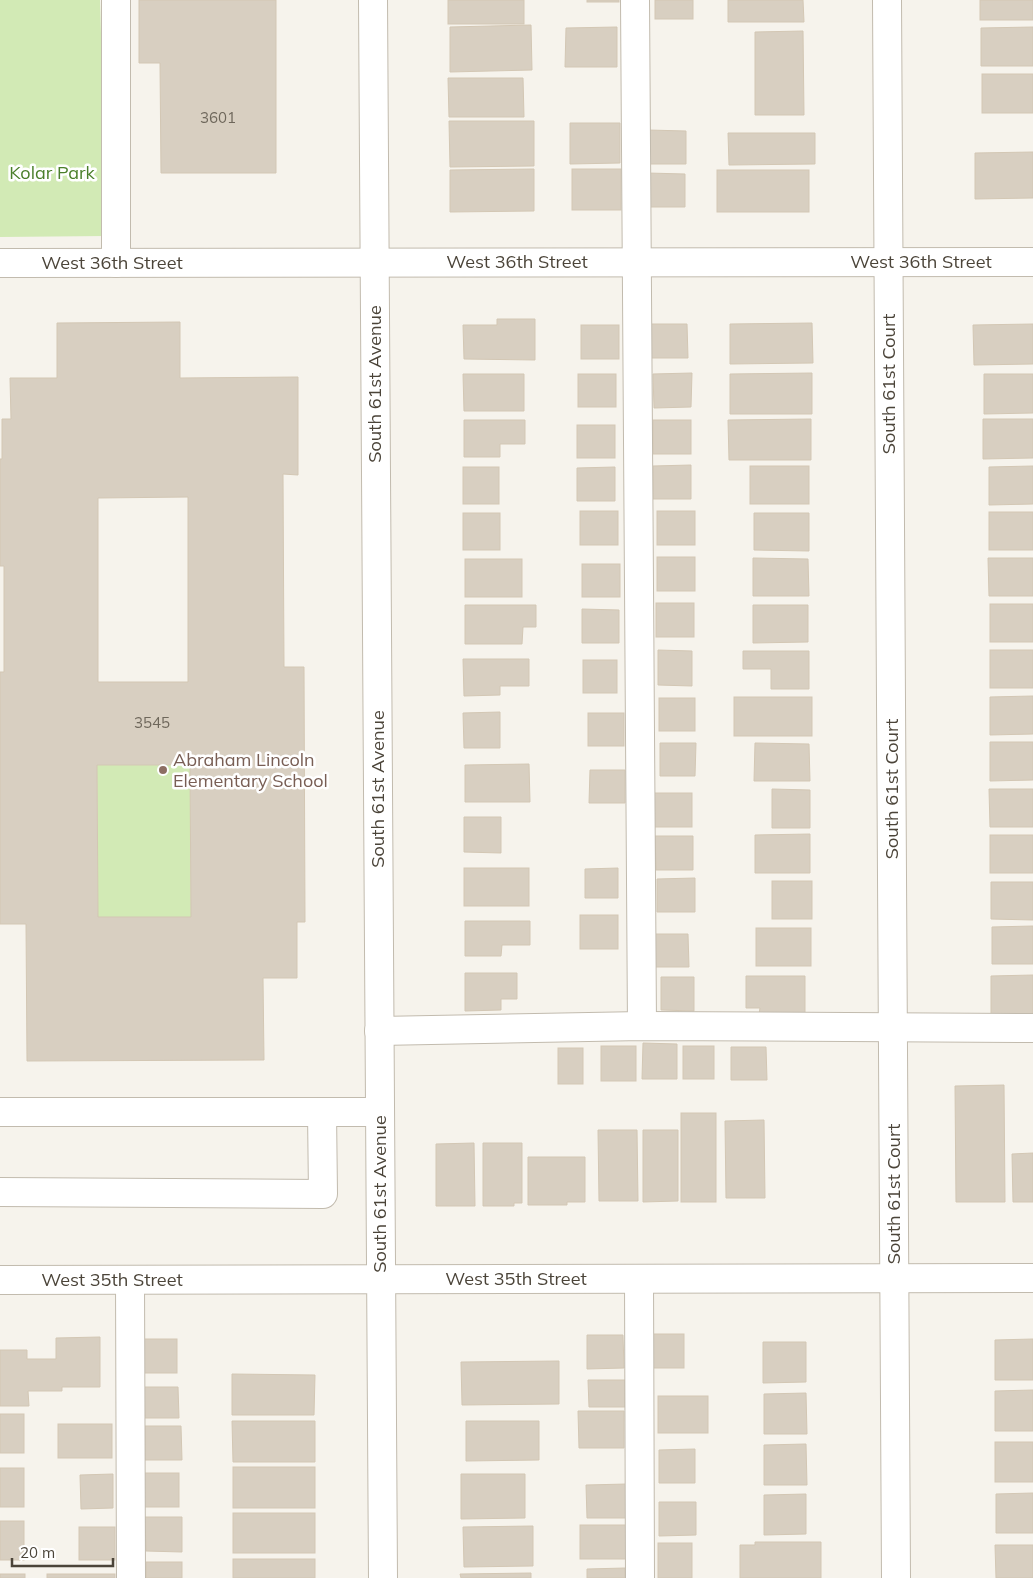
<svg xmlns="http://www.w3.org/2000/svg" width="1033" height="1578" viewBox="0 0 1033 1578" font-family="Mulish,sans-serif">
  <rect width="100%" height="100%" fill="#f6f3ec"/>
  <g fill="#d2eab5">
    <path d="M 0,0 L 100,0 L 107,236 L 0,237 Z"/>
    <path d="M 97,765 L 190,765 L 191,917 L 98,917 Z"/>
  </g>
  <g fill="#d8cfc1" stroke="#d3c7b4" fill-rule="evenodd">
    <path d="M 139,0 L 276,0 L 276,173 L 161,173 L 160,63 L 139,63 Z"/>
    <rect x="448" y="0" width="76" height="24"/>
    <rect x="587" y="0" width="32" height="2"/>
    <rect x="655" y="0" width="38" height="19"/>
    <path d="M 728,0 L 803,0 L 804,22 L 728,22 Z"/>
    <rect x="980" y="0" width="53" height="20"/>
    <path d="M 531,25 L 532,70 L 450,72 L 450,27 Z"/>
    <path d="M 617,27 L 617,67 L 565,67 L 566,28 Z"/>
    <path d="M 1033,27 L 1033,66 L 981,66 L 981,28 Z"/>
    <path d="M 803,31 L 804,115 L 755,115 L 755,32 Z"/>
    <rect x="982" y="74" width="51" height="39"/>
    <path d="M 448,78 L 523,78 L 524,117 L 449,117 Z"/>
    <path d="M 449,121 L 534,121 L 534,166 L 450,167 Z"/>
    <path d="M 570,123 L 620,123 L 620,163 L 570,164 Z"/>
    <path d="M 648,130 L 686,131 L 686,164 L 648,164 Z"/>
    <path d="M 728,133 L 815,133 L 815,164 L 729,165 Z"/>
    <path d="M 1033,152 L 1033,198 L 975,199 L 975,153 Z"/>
    <path d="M 534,169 L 534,211 L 450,212 L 450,170 Z"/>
    <rect x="572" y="169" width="49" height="41"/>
    <rect x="717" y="170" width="92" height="42"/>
    <path d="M 647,173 L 685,174 L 685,207 L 647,207 Z"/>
    <path d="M 497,319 L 535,319 L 535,360 L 464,359 L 463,325 L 497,325 Z"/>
    <path d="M 180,322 L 180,378 L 298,377 L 298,475 L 283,474 L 284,667 L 304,667 L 305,922 L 297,922 L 297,978 L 263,978 L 264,1060 L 27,1061 L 26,924 L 0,924 L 0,672 L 4,672 L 4,566 L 0,566 L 0,459 L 2,459 L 2,419 L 11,419 L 10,378 L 57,378 L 57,323 ZM 188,497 L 188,682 L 98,682 L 98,498 ZM 97,765 L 190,765 L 191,917 L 98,917 Z"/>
    <path d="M 812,323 L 813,363 L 730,364 L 730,324 Z"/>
    <path d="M 650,324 L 687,324 L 688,358 L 650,358 Z"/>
    <path d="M 1033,324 L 1033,364 L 974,365 L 973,325 Z"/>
    <rect x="581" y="325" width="38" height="34"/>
    <path d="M 692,373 L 691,407 L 654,408 L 653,374 Z"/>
    <path d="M 812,373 L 812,414 L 730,414 L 730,374 Z"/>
    <path d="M 463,374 L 524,374 L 524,411 L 464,411 Z"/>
    <rect x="578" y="374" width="38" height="33"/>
    <path d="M 984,374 L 1033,374 L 1033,413 L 984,414 Z"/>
    <path d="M 811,419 L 811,460 L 729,460 L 728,420 Z"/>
    <path d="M 983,419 L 1033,419 L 1033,458 L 983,459 Z"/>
    <path d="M 464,420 L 525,420 L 525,444 L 500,444 L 500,457 L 464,457 Z"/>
    <rect x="653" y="420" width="38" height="34"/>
    <rect x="577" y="425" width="38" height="33"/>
    <path d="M 691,465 L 691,499 L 653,499 L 653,466 Z"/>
    <rect x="750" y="466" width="59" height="38"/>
    <path d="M 1033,466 L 1033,504 L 989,505 L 989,467 Z"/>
    <rect x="463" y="467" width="36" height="37"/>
    <path d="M 615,467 L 615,501 L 577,501 L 577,468 Z"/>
    <rect x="580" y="511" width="38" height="34"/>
    <rect x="657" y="511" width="38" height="34"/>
    <rect x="989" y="512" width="44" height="38"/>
    <rect x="463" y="513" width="37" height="37"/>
    <path d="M 754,513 L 809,513 L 809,551 L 754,550 Z"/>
    <rect x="657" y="557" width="38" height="34"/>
    <path d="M 753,558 L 808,559 L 809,596 L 753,596 Z"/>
    <path d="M 988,558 L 1033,558 L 1033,596 L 989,596 Z"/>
    <rect x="465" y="559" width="57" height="38"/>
    <rect x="582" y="564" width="38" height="33"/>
    <rect x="656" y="603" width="38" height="34"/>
    <rect x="990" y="604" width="43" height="38"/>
    <path d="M 465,605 L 536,605 L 536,627 L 523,627 L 522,644 L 465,644 Z"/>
    <path d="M 753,605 L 808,605 L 808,642 L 753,643 Z"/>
    <path d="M 582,609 L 619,610 L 619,643 L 582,643 Z"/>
    <path d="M 658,650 L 692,651 L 692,686 L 658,685 Z"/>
    <rect x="990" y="650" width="43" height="38"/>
    <path d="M 743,651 L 809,651 L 809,689 L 771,689 L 771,669 L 743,669 Z"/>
    <path d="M 463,659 L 529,659 L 529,686 L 500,686 L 500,695 L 464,696 Z"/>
    <rect x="583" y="660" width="34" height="33"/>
    <path d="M 1033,696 L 1033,734 L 990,735 L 990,697 Z"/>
    <rect x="734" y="697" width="78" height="39"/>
    <rect x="659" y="698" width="36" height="33"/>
    <path d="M 500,712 L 500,748 L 464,748 L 463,713 Z"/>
    <rect x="588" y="713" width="36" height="33"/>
    <path d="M 990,742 L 1033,742 L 1033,780 L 990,781 Z"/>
    <path d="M 660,743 L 696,743 L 695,776 L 660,776 Z"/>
    <path d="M 755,743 L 809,744 L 810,781 L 754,781 Z"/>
    <path d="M 529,764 L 530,802 L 465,802 L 465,765 Z"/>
    <path d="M 590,770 L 625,770 L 625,803 L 589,803 Z"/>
    <path d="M 772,789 L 810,790 L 810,828 L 772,828 Z"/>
    <path d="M 989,789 L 1033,789 L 1033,827 L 990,827 Z"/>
    <rect x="654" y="793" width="38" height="34"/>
    <path d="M 464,817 L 501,817 L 501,853 L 464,852 Z"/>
    <path d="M 810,834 L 810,873 L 755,873 L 755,835 Z"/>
    <rect x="990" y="835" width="43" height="38"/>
    <path d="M 655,836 L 693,836 L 693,870 L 656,870 Z"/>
    <rect x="464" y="868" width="65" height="38"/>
    <path d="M 618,868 L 618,898 L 585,898 L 585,869 Z"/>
    <path d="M 695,878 L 695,912 L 657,912 L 657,879 Z"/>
    <rect x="772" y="881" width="40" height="38"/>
    <path d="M 991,882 L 1033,882 L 1033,920 L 991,919 Z"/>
    <rect x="580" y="915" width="38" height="34"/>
    <path d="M 465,921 L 530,921 L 530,945 L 502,945 L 501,956 L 465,956 Z"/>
    <path d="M 1033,926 L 1033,964 L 992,964 L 992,927 Z"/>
    <rect x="756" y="928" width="55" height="38"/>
    <path d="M 651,934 L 688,934 L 689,967 L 651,967 Z"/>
    <path d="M 465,973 L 517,973 L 517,999 L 501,999 L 501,1010 L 465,1011 Z"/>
    <path d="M 1033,975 L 1033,1014 L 991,1014 L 991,976 Z"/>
    <path d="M 746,976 L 805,976 L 805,1014 L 759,1014 L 760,1008 L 746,1008 Z"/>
    <path d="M 661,977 L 694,977 L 694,1011 L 661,1010 Z"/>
    <path d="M 643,1043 L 677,1044 L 677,1079 L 642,1079 Z"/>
    <rect x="601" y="1046" width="35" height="35"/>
    <rect x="683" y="1046" width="31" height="33"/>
    <path d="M 731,1047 L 766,1047 L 767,1080 L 731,1080 Z"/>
    <rect x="558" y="1048" width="25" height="36"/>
    <path d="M 1004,1085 L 1005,1202 L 956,1202 L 955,1086 Z"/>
    <rect x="681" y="1113" width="35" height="89"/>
    <path d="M 764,1120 L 765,1198 L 726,1198 L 725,1121 Z"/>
    <path d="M 598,1130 L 637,1130 L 638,1201 L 599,1201 Z"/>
    <path d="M 643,1130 L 678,1130 L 678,1201 L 643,1202 Z"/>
    <path d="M 474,1143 L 475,1206 L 436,1206 L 436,1144 Z"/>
    <path d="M 483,1143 L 522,1143 L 522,1203 L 514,1203 L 514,1206 L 483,1206 Z"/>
    <path d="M 1033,1153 L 1033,1202 L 1013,1202 L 1012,1154 Z"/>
    <path d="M 528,1157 L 585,1157 L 585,1202 L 567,1202 L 567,1205 L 528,1205 Z"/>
    <rect x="653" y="1334" width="31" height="34"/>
    <path d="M 587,1335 L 623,1335 L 624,1368 L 587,1369 Z"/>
    <path d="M 100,1337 L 100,1387 L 62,1387 L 62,1391 L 28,1391 L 29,1406 L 0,1406 L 0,1350 L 27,1350 L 27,1359 L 56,1359 L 56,1338 Z"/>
    <rect x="141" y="1339" width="36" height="34"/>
    <path d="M 1033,1339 L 1033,1380 L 995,1380 L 995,1340 Z"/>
    <path d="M 763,1342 L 806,1342 L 806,1382 L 763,1383 Z"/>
    <path d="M 559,1361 L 559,1404 L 462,1405 L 461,1362 Z"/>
    <path d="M 232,1374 L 315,1375 L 314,1415 L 232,1415 Z"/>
    <path d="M 588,1380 L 625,1380 L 625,1407 L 589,1407 Z"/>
    <path d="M 144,1387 L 178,1387 L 179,1418 L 145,1418 Z"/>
    <path d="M 1033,1390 L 1033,1431 L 995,1431 L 995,1391 Z"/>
    <path d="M 806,1393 L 807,1434 L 764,1434 L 764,1394 Z"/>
    <rect x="658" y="1396" width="50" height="37"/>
    <path d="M 578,1411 L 624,1411 L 624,1448 L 579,1448 Z"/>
    <rect x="0" y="1414" width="24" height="39"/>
    <path d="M 232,1421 L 315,1421 L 315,1462 L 233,1462 Z"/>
    <path d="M 466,1421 L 539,1421 L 539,1460 L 466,1461 Z"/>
    <rect x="58" y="1424" width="54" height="34"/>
    <path d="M 145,1426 L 181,1426 L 182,1460 L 145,1460 Z"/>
    <rect x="995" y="1442" width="38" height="40"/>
    <path d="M 806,1444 L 807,1485 L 764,1485 L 764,1445 Z"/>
    <path d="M 695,1449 L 695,1483 L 659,1483 L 659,1450 Z"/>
    <rect x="233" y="1467" width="82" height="41"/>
    <rect x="0" y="1468" width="24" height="39"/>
    <rect x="143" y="1473" width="36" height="34"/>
    <path d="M 113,1474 L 113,1508 L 81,1509 L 80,1475 Z"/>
    <path d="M 461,1474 L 525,1474 L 525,1518 L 461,1519 Z"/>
    <path d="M 627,1484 L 627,1518 L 587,1518 L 586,1485 Z"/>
    <path d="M 1033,1493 L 1033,1533 L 996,1533 L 996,1494 Z"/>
    <path d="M 806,1494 L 806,1534 L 764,1535 L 764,1495 Z"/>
    <path d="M 659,1502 L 696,1502 L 696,1535 L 659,1536 Z"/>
    <rect x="233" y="1513" width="82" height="40"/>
    <path d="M 145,1517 L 182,1517 L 182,1552 L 146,1551 Z"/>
    <rect x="0" y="1521" width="24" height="39"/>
    <rect x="580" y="1525" width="46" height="34"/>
    <path d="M 533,1526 L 533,1566 L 464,1567 L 463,1527 Z"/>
    <rect x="79" y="1527" width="36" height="33"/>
    <path d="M 755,1542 L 821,1542 L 821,1578 L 740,1578 L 740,1545 L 755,1545 Z"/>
    <rect x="658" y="1543" width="34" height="35"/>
    <path d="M 995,1545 L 1033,1545 L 1033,1578 L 996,1578 Z"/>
    <rect x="233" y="1559" width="82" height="19"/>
    <rect x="146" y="1562" width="36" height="16"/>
    <path d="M 625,1568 L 625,1578 L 587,1578 L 587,1569 Z"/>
    <path d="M 531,1573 L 531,1578 L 461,1578 L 460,1574 Z"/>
    <rect x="0" y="1574" width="25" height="4"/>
    <rect x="47" y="1574" width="68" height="4"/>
  </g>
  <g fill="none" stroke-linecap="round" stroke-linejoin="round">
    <defs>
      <g id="minor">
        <path d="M 116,0 L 116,263"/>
        <path d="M 373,0 L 383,1578"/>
        <path d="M 635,0 L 642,1026"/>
        <path d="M 887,0 L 896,1578"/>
        <path d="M 0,263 L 1033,262"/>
        <path d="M 379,1031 L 642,1026 L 1033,1028"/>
        <path d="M 0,1112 L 379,1112"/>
        <path d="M 0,1192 L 323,1194 L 322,1112"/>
        <path d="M 639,1279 L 640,1578"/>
        <path d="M 0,1280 L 1033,1278"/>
        <path d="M 130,1280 L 131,1578"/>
      </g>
    </defs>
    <use href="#minor" stroke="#c2bbae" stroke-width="30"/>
    <use href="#minor" stroke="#fff" stroke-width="28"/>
  </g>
  <circle fill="#8d6e63" stroke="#fff" stroke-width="2" cx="163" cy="770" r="5"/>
  <g text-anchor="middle" stroke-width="5" stroke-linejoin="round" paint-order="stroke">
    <g font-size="15" fill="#6e675b">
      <text x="218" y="123">3601</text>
      <text x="152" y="728">3545</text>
    </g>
    <g font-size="18" fill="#4a7f2a" stroke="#fff">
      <text x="52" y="179">Kolar Park</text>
    </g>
    <g font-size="18" fill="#4b4439" stroke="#fff">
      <text x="517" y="268">West 36th Street</text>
      <text x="921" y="268">West 36th Street</text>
      <text x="112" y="269">West 36th Street</text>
      <text transform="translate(375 384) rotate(-90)" y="6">South 61st Avenue</text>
      <text transform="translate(889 384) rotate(-90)" y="6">South 61st Court</text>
      <text transform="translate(378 789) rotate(-90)" y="6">South 61st Avenue</text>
      <text transform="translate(892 789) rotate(-90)" y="6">South 61st Court</text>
      <text transform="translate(380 1194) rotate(-90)" y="6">South 61st Avenue</text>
      <text transform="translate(894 1194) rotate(-90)" y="6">South 61st Court</text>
      <text x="516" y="1285">West 35th Street</text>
      <text x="112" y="1286">West 35th Street</text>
    </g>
    <g font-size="18" fill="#785e54" stroke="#fff" text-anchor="start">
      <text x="173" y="766">Abraham Lincoln<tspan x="173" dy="21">Elementary School</tspan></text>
    </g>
  </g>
  <path d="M12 1558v8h101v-8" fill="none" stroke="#4b4439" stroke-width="2.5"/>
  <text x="20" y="1558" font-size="15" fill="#4b4439" stroke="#ffffff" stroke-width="4" paint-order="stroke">20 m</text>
</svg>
